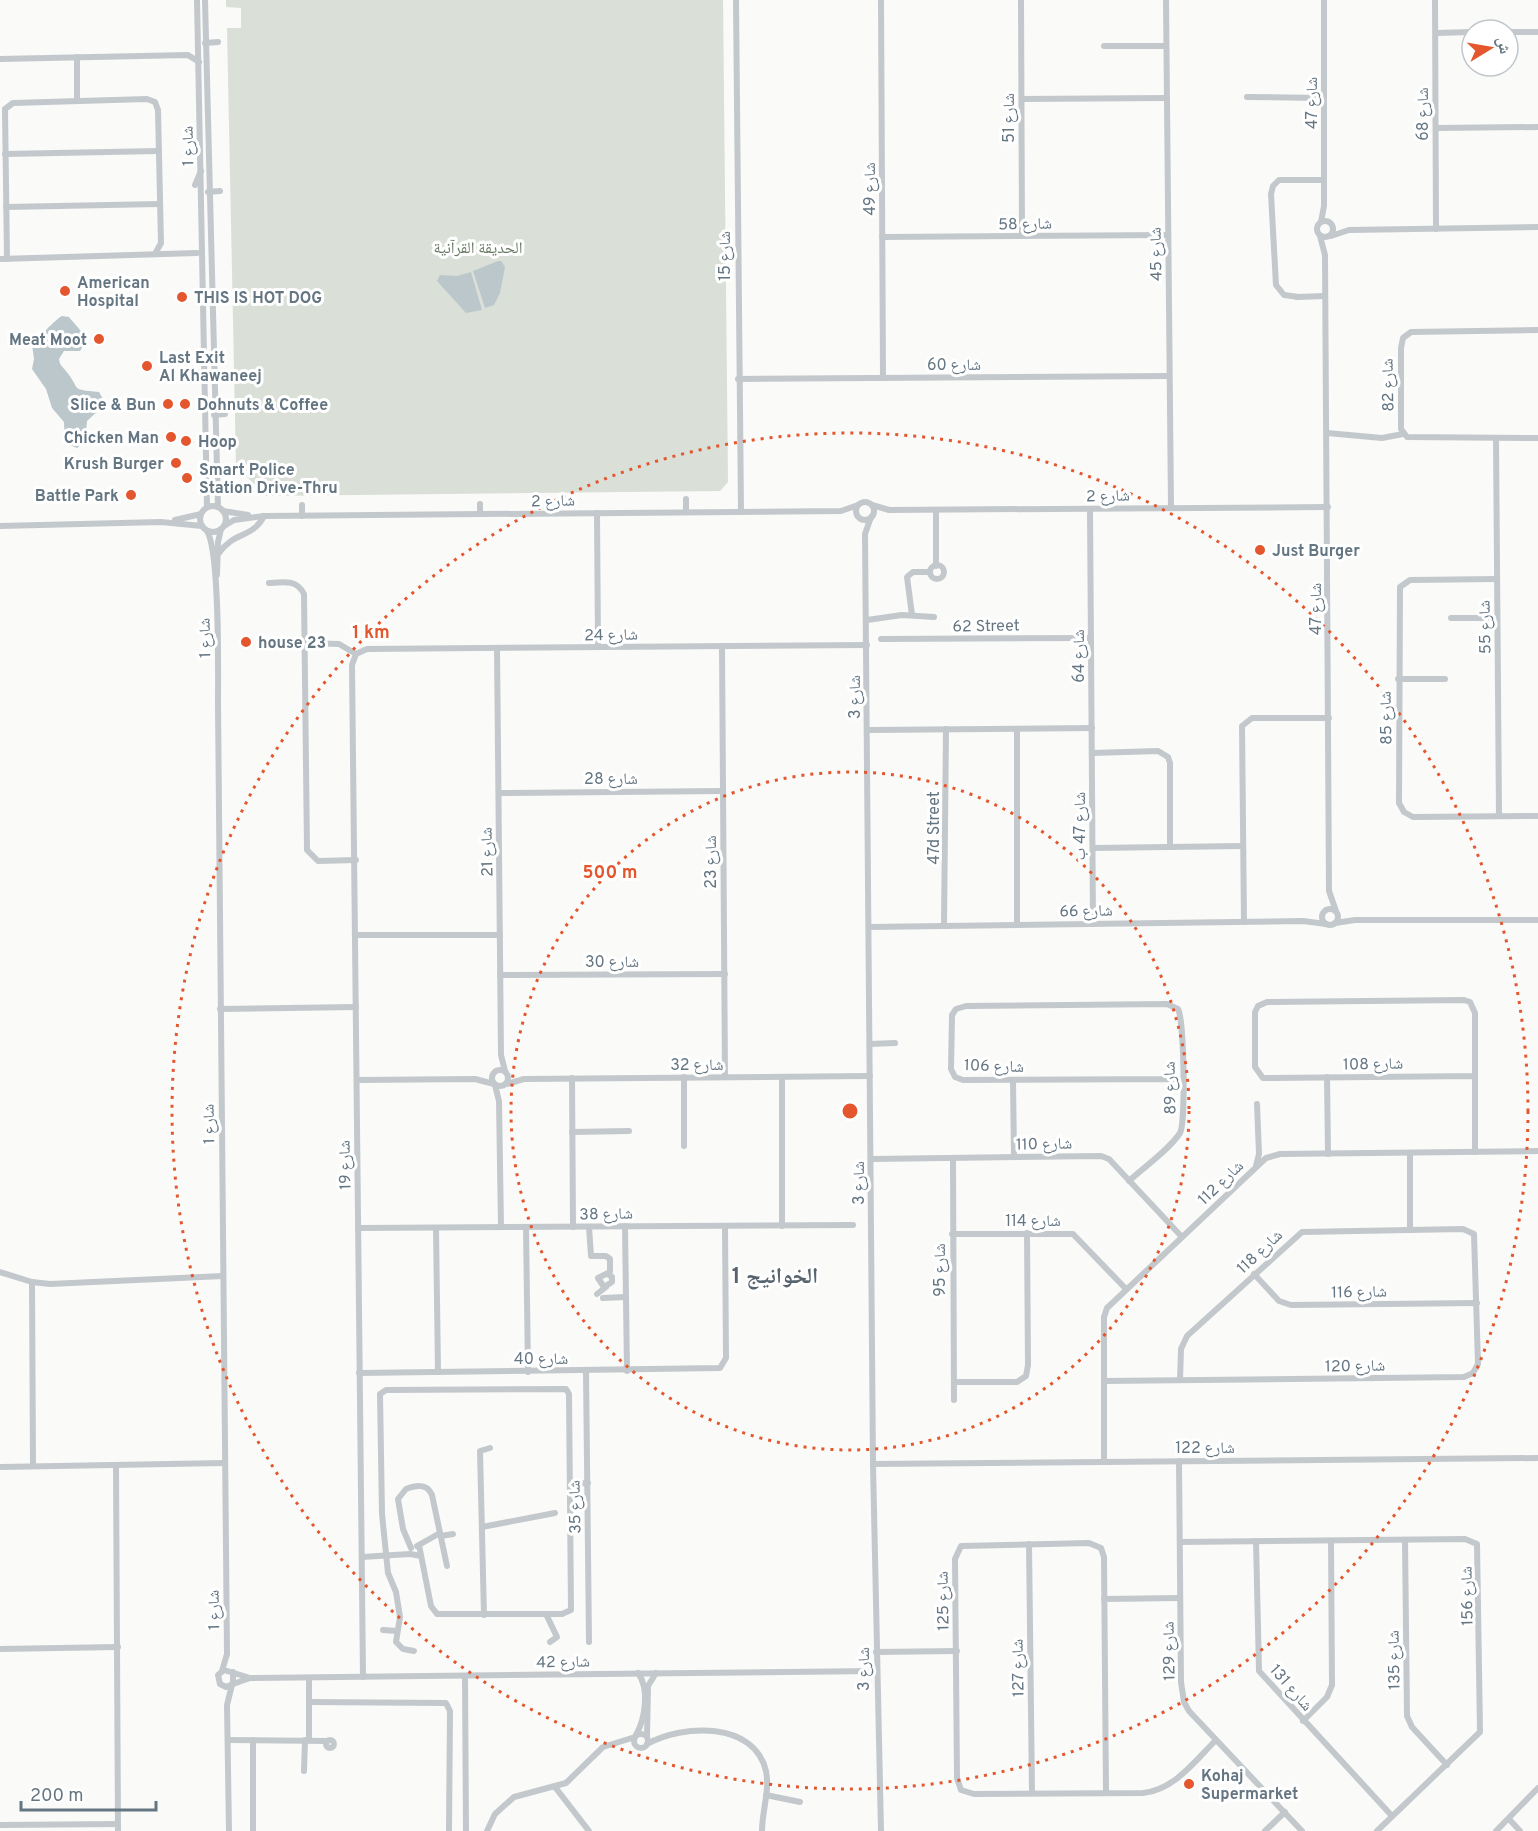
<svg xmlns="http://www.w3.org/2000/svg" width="1538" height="1831" viewBox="0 0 1538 1831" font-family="Overpass,'Noto Naskh Arabic',sans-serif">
  <rect width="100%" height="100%" fill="#fafaf8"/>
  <path fill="#dadfd7" d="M 226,0 L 723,0 L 728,482 L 720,491 L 266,496 L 236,466 L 227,28 L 241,28 L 241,8 L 226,7 Z"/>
  <g fill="#bbc7cb">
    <path d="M 498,261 L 501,261 L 505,267 L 500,293 L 494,305 L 485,308 L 473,271 Z"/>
    <path d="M 471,272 L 482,310 L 466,313 L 437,281 L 440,275 L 457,276 Z"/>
    <path d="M 62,316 L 69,317 C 75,325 84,332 86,341 L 80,351 L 64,351 L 59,359 C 60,366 62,366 66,371 C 82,391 69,389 99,392 L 103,399 L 101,408 L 87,421 L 85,441 L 77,448 L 65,443 L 64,422 L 52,408 L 46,389 L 32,369 L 34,359 L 32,345 C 37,339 56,319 62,316 Z"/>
  </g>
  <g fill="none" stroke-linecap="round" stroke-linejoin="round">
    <g stroke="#c3c8cc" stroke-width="6">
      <path d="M 197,0 L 207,507"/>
      <path d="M 205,0 L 218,507"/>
      <path d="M 736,0 L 741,512"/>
      <path d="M 881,0 L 883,378"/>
      <path d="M 1021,0 L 1022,236"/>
      <path d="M 1166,0 L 1171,508"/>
      <path d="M 1435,0 L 1436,229"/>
      <path d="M 1508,32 L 1538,32"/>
      <path d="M 1436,33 L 1472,32"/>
      <path d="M 205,43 L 218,42"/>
      <path d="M 1104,46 L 1166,46"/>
      <path d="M 77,57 L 77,101"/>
      <path d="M 0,59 L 188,55 L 199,62"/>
      <path d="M 1247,97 L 1324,98"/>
      <path d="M 1022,99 L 1166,98"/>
      <path d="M 1436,128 L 1538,127"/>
      <path d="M 5,154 L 159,151"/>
      <path d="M 1294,180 L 1324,180"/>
      <path d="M 1298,180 L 1279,180 L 1273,186 L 1271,194 L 1276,285 L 1284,295 L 1299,297"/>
      <path d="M 195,185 L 201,171"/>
      <path d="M 208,192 L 220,191"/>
      <path d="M 6,207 L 160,204"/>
      <circle cx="1325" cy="229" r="8"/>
      <path d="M 1321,222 L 1324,206 L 1324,0"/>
      <path d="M 1320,236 L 1325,255 L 1329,891 L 1336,911"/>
      <path d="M 1331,236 L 1349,230 L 1538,227"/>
      <path d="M 882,237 L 1168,235"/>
      <path d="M 0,259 L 197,253"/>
      <path d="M 7,259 L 5,109 L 13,103 L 147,99 L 155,102 L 158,110 L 161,243 L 155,254"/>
      <path d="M 1297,297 L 1325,296"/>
      <path d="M 1538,330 L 1411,332 L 1403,338 L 1401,348 L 1401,429 L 1407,437 L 1538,438"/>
      <path d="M 738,379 L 1169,376"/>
      <path d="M 214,415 L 225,414"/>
      <path d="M 1327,433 L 1382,438 L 1403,434"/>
      <path d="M 1496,438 L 1499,816"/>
      <path d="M 686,499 L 686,512"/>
      <circle cx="865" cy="511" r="9"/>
      <path d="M 480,504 L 480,514"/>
      <path d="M 302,505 L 302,516"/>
      <path d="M 872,505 L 889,510 L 1328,507"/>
      <circle cx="213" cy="519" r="13"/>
      <path d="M 1090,509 L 1093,924"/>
      <path d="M 936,510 L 936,566"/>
      <path d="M 223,511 L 248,515"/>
      <path d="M 597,513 L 598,647"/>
      <path d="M 871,517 L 865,534 L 873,1464 L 881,1831"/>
      <path d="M 175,520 L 201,514"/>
      <path d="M 0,526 L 161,522 L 202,526"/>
      <path d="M 224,526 L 234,520 L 264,516 L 841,511 L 858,505"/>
      <path d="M 207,531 C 220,552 218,672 218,704 L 227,1654 L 222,1671"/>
      <path d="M 218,554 C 234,531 252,539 264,516"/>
      <circle cx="937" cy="572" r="7"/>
      <path d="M 217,575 L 218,542 L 221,529"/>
      <path d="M 1497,579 L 1410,580 L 1400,587 L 1399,803 L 1404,812 L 1413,817 L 1538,816"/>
      <path d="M 269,583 C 283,582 297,579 304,594 L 307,850 L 318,861 L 356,860"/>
      <path d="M 912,615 L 907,577 L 913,572 L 930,572"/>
      <path d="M 1451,618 L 1497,618"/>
      <path d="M 867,620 L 902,615 L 934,617"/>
      <path d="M 881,639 L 1091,638"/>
      <path d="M 305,643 L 339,644 L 356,654"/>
      <path d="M 722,646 L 725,1077"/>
      <path d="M 497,648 L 501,1055 L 505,1071"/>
      <path d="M 356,654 L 352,665 L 363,1677"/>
      <path d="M 356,654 L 367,649 L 867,645"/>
      <path d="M 1398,679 L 1445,679"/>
      <path d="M 1017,729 L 1017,925"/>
      <path d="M 868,730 L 1092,728"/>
      <path d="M 1092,753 L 1158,751 L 1168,757 L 1170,763 L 1170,847"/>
      <path d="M 499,793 L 723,791"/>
      <path d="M 1093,848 L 1243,846"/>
      <circle cx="1330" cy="917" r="8"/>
      <path d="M 1244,922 L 1242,726 L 1252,718 L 1329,718"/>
      <path d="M 1335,923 L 1355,920 L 1538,920"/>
      <path d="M 944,926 L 946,729"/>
      <path d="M 869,927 L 1303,921 L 1326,924"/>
      <path d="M 355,935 L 500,935"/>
      <path d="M 500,975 L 725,974"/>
      <path d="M 220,1009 L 356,1007"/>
      <path d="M 870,1044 L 895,1043"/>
      <circle cx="500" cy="1078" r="8"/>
      <path d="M 1475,1076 L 1263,1078 L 1255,1067 L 1255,1012 L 1258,1006 L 1267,1002 L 1464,1000 L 1470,1002 L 1475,1013 L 1475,1152"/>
      <path d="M 684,1077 L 684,1146"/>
      <path d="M 782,1077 L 782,1226"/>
      <path d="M 1327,1077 L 1328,1154"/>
      <path d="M 572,1078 L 573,1227"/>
      <path d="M 357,1080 L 475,1079 L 494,1084"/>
      <path d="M 1013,1080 L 1014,1157"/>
      <path d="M 507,1084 L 524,1079 L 870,1076"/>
      <path d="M 495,1085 L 499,1101 L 501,1227"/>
      <path d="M 572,1132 L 629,1131"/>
      <path d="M 1410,1153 L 1410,1229"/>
      <path d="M 953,1158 L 954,1400"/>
      <path d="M 872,1159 L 1101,1156 L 1109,1159 L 1182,1237"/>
      <path d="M 1256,1166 L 1259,1154 L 1257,1104"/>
      <path d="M 1129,1181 C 1145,1166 1168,1151 1180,1133 C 1186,1122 1184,1019 1178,1009 L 1167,1004 L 966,1006 L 956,1009 L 952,1015 L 951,1069 L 955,1077 L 963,1080 L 1182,1079"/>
      <path d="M 625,1226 L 627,1371"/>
      <path d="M 526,1227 L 528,1372"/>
      <path d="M 589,1227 L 591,1256 L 606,1256 L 610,1259 L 610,1272 L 598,1278 L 604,1287 L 612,1282 L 612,1277 L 608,1274"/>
      <path d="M 358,1228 L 853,1225"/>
      <path d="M 436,1228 L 438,1372"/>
      <path d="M 952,1234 L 1073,1234 L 1126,1289"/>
      <path d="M 0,1272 L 32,1282 L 50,1284 L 223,1276"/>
      <path d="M 1254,1274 L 1279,1301 L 1291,1305 L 1477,1303"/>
      <path d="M 32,1282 L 33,1466"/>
      <path d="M 597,1294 L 606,1287"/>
      <path d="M 603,1298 L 626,1297"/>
      <path d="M 586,1371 L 589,1642"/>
      <path d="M 359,1373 L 720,1368 L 726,1358 L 725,1226"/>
      <path d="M 1104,1381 L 1464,1377 L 1473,1373 L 1478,1364 L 1474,1234 L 1463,1229 L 1302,1232 L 1187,1336 L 1181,1349 L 1180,1380"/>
      <path d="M 954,1382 L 1017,1382 L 1026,1376 L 1028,1365 L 1027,1233"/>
      <path d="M 1179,1461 L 1181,1682 L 1184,1702 L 1189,1711 L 1302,1831"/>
      <path d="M 1104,1462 L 1104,1317 L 1107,1308 L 1266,1158 L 1280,1154 L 1538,1151"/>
      <path d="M 873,1464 L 1538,1458"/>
      <path d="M 116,1465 L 118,1831"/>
      <path d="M 0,1467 L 225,1463"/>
      <path d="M 576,1484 L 588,1483"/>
      <path d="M 482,1527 L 555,1513"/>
      <path d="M 441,1536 L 453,1534"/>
      <path d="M 1405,1540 L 1407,1716 L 1412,1727 L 1447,1765"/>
      <path d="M 1256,1541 L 1259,1671 L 1392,1816"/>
      <path d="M 1180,1542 L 1465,1539 L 1477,1544 L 1480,1732 L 1377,1831"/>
      <path d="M 1029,1544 L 1032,1793"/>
      <path d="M 417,1546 L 440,1533"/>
      <path d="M 411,1548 L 403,1529 L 398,1499 L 406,1489 C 416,1485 427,1483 432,1495 L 447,1566"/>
      <path d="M 362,1557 L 410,1554 L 421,1556"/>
      <path d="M 1104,1599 L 1180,1598"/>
      <path d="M 546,1614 L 557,1637 L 550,1642"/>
      <path d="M 484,1615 L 480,1451 L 490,1448"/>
      <path d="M 383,1630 L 397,1631"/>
      <path d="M 0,1649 L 118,1647"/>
      <path d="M 414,1651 L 403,1649 L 396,1642 L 400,1617 L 396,1592 L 388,1573 L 382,1514 L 380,1394 L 386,1390 L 566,1389 L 569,1394 L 571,1610 L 562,1614 L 437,1614 L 431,1606 L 419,1545"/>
      <path d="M 876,1652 L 957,1651"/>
      <path d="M 233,1672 L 233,1684 L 226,1687 L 220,1684 L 218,1675 L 224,1670 L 247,1677"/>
      <path d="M 465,1676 L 466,1831"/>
      <path d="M 233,1684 L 250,1678 L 876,1671"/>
      <path d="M 309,1702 L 446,1703 L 450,1711 L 449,1831"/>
      <path d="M 1303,1721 L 1327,1697 L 1332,1685 L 1331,1541"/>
      <circle cx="641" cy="1741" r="7"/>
      <path d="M 636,1735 C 645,1719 650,1689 638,1673"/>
      <path d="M 647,1736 L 648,1686 L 656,1673"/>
      <path d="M 228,1740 L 327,1741"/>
      <path d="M 253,1740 L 253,1831"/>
      <path d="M 309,1740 L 309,1678"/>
      <circle cx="330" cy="1744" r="4"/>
      <path d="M 647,1744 C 683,1724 754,1721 766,1771 C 770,1791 762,1811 762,1831"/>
      <path d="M 304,1771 L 305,1740"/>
      <path d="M 555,1787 L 589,1831"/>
      <path d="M 1106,1792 L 1104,1557 L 1101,1548 L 1089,1543 L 961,1546 L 955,1559 L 957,1778 L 961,1790 L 974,1794 L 1143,1793 C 1174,1790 1195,1761 1216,1740"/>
      <path d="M 766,1795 L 800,1802"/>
      <path d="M 1509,1819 L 1520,1831"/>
      <path d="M 0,1825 L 118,1824"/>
      <path d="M 229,1831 L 227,1705 L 232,1685"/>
      <path d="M 487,1831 L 495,1814 L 514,1797 L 566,1783 L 603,1747 L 635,1737"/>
      <path d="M 1265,1831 L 1285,1812"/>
      <path d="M 1496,1831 L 1538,1788"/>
    </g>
  </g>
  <g fill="none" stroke="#e4572e" stroke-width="3" stroke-dasharray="3 6">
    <circle cx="850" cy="1111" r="339"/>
    <circle cx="850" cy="1111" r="678"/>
  </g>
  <g fill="#e4572e" stroke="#fff" stroke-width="2">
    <circle cx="65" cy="291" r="6"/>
    <circle cx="182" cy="297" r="6"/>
    <circle cx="99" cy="339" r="6"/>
    <circle cx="147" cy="366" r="6"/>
    <circle cx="168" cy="404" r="6"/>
    <circle cx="185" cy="404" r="6"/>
    <circle cx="171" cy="437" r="6"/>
    <circle cx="186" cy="441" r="6"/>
    <circle cx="176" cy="463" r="6"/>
    <circle cx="187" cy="478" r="6"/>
    <circle cx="131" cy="495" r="6"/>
    <circle cx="1260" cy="550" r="6"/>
    <circle cx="246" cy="642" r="6"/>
    <circle cx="1189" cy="1784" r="6"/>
  </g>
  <g text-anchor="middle" stroke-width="6" stroke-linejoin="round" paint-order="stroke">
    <g font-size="16" fill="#657683" stroke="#fff">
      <text transform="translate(1311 103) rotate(-90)" y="6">شارع 47</text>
      <text transform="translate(1422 114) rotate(-90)" y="6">شارع 68</text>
      <text transform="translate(1008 118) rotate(-90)" y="6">شارع 51</text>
      <text transform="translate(187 146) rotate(-91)" y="6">شارع 1</text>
      <text transform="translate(869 189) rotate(-90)" y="6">شارع 49</text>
      <text transform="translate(1025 223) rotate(-1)" y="6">شارع 58</text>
      <text transform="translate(1155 254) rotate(-91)" y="6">شارع 45</text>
      <text transform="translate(724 256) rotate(-90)" y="6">شارع 15</text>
      <text x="954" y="370">شارع 60</text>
      <text transform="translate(1387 385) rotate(-91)" y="6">شارع 82</text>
      <text transform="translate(1108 495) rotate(-1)" y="6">شارع 2</text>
      <text transform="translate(553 500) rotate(-1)" y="6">شارع 2</text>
      <text transform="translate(1315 609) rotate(-90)" y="6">شارع 47</text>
      <text transform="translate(986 625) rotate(-1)" y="6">62 Street</text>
      <text transform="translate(1484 627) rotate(-91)" y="6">شارع 55</text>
      <text transform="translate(611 634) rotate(-1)" y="6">شارع 24</text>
      <text transform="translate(204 638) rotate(-91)" y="6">شارع 1</text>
      <text transform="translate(1078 656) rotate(-90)" y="6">شارع 64</text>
      <text transform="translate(854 697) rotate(-90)" y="6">شارع 3</text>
      <text transform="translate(1385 718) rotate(-91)" y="6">شارع 85</text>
      <text x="611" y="784">شارع 28</text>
      <text transform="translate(1079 826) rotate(-90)" y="6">شارع 47 ب</text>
      <text transform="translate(933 828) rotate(-90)" y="6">47d Street</text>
      <text transform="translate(486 852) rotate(-91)" y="6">شارع 21</text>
      <text transform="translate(710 862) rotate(-90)" y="6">شارع 23</text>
      <text transform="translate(1086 910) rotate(-1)" y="6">شارع 66</text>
      <text x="612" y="967">شارع 30</text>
      <text transform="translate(1373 1063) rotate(-1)" y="6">شارع 108</text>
      <text x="697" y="1070">شارع 32</text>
      <text transform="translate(994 1065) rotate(2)" y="6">شارع 106</text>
      <text transform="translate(1169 1088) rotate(-91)" y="6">شارع 89</text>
      <text transform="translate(208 1124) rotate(-91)" y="6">شارع 1</text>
      <text transform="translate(1044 1143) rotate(-1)" y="6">شارع 110</text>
      <text transform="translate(344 1165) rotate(-91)" y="6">شارع 19</text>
      <text transform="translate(1220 1182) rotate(-44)" y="6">شارع 112</text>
      <text transform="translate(858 1183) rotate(-90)" y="6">شارع 3</text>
      <text transform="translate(606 1213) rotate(-1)" y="6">شارع 38</text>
      <text x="1033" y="1226">شارع 114</text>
      <text transform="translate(1259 1251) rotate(-43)" y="6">شارع 118</text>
      <text transform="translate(939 1270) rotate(-90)" y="6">شارع 95</text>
      <text transform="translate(1359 1291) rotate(-1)" y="6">شارع 116</text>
      <text x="541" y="1364">شارع 40</text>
      <text transform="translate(1355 1365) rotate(-1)" y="6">شارع 120</text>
      <text x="1205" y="1453">شارع 122</text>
      <text transform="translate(574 1507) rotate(-91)" y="6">شارع 35</text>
      <text transform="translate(1466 1596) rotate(-91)" y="6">شارع 156</text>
      <text transform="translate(942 1601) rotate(-91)" y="6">شارع 125</text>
      <text transform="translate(213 1610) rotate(-91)" y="6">شارع 1</text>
      <text transform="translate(1168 1651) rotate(-91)" y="6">شارع 129</text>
      <text transform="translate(1393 1660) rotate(-91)" y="6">شارع 135</text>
      <text transform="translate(563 1661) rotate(-1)" y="6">شارع 42</text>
      <text transform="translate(1017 1668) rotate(-91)" y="6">شارع 127</text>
      <text transform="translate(863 1669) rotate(-90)" y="6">شارع 3</text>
      <text transform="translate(1292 1687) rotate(49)" y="6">شارع 131</text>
    </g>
    <g font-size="16" fill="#687a64" stroke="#fff">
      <text x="478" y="253">الحديقة القرآنية</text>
    </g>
    <g font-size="16" font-weight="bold" fill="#657683" stroke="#fff" text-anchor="start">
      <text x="77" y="288">American<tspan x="77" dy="18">Hospital</tspan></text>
      <text x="194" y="303">THIS IS HOT DOG</text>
      <text x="87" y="345" text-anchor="end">Meat Moot</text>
      <text x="159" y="363">Last Exit<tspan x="159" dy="18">Al Khawaneej</tspan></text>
      <text x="156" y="410" text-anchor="end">Slice &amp; Bun</text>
      <text x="197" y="410">Dohnuts &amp; Coffee</text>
      <text x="159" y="443" text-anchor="end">Chicken Man</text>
      <text x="198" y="447">Hoop</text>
      <text x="164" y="469" text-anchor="end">Krush Burger</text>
      <text x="199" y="475">Smart Police<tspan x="199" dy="18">Station Drive-Thru</tspan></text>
      <text x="119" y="501" text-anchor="end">Battle Park</text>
      <text x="1272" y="556">Just Burger</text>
      <text x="258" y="648">house 23</text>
      <text x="1201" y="1781">Kohaj<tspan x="1201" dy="18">Supermarket</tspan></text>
    </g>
    <g font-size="22" font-weight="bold" fill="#57646e" stroke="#fff">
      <text x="775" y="1283">الخوانيج 1</text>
    </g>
  </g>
  <circle cx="850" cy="1111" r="9" fill="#e4572e" stroke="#fff" stroke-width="3"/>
  <g font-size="18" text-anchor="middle" font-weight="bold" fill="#e4572e" stroke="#fff" stroke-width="6" stroke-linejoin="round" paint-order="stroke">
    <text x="371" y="638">1 km</text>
    <text x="610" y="878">500 m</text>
  </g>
  <g transform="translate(1490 48) rotate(79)"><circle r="28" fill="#ffffff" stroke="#c1c8cd" stroke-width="1.5"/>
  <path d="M0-4.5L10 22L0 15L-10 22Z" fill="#e4572e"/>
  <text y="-9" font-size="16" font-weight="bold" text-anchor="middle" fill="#657683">ش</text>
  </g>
  <path d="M21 1801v9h135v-9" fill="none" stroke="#657683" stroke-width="3"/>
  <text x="30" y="1801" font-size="18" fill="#657683" stroke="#ffffff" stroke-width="4.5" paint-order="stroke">200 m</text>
</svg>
